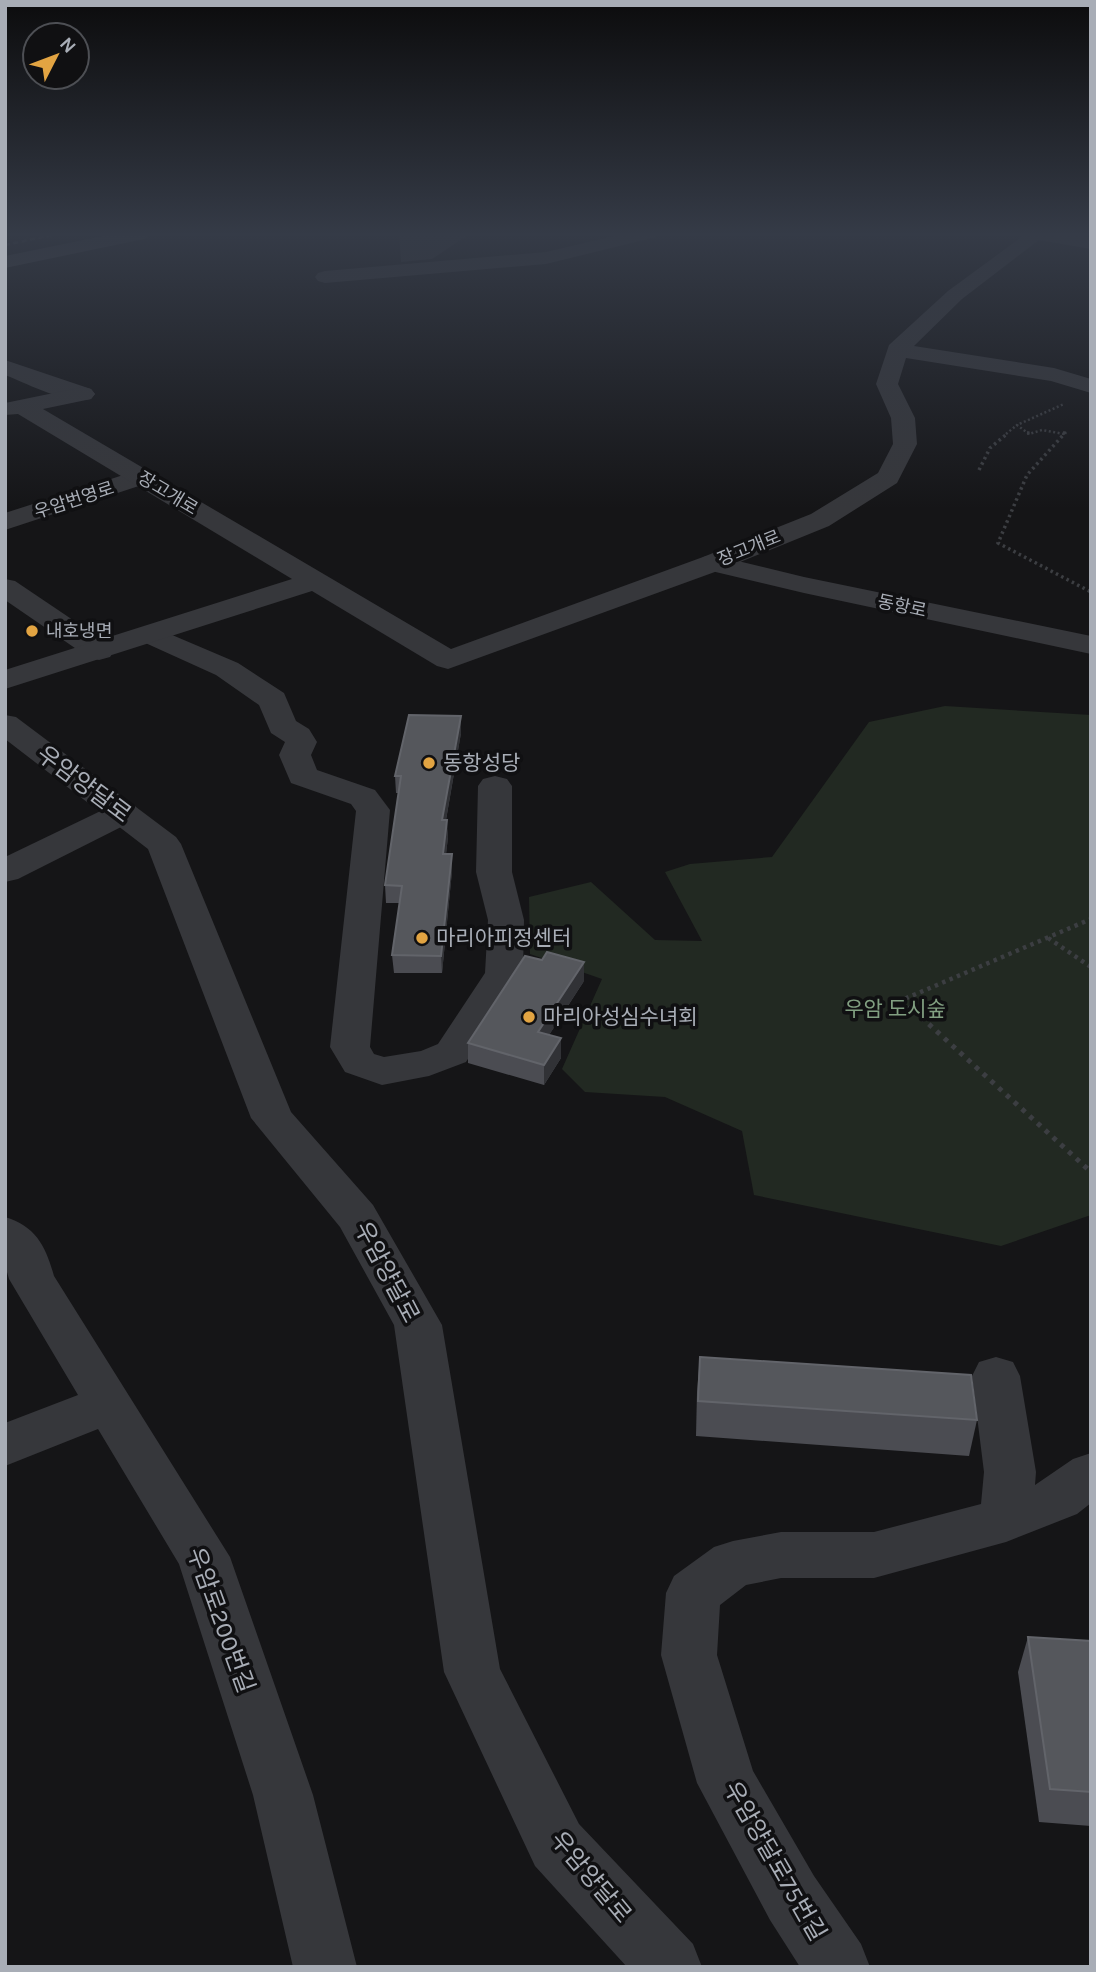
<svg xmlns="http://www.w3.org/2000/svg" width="1096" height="1972" viewBox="0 0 1096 1972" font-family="Karla,'Noto Sans KR',sans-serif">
  <rect width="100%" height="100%" fill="#151517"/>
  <path fill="#222922" d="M 945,706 L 1091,715 L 1091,1215 L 1001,1246 L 754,1195 L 742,1131 L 665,1097 L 585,1092 L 562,1069 L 602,979 L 530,954 L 529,897 L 591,882 L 655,940 L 702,941 L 665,872 L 690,864 L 772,857 L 869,722 Z"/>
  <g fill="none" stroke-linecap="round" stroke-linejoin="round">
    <g stroke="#3c3e42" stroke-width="2.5" stroke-dasharray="2 2.5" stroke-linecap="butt">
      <path d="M 1006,434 L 1017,425"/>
      <path d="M 1064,434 L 1042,430 L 1029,434 L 1017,425 L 1064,404"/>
    </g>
    <g stroke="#3c3e42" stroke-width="3.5" stroke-dasharray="2.5 3.5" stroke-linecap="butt">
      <path d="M 1027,433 L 1033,433"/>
      <path d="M 1063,433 L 1065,433 L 1027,475 L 998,543 L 1091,592"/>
      <path d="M 979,470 L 990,448 L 1008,433"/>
    </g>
    <g stroke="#3c3e42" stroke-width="4.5" stroke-dasharray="3.5 4.5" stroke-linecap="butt">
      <path d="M 1048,938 L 1091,967"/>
      <path d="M 923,1019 L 902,1000 L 1091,919"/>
    </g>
    <path stroke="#3c3e42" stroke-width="5" stroke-dasharray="4.5 6" stroke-linecap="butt" d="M 921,1017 L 1091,1172"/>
    <g fill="#36373b" fill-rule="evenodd">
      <path d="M 627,233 L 658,233 L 656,237 L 546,264 L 325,283 L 318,281 L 315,277 L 318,273 L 325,271 L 546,252 Z"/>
      <path d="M 1024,233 L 1064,233 L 1091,237 L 1091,249 L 1033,239 L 1026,237 Z"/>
      <path d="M 5,360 L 91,389 L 95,394 L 91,399 C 68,405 28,384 5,375 Z"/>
      <path d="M 142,469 L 151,472 L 155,477 L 151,482 L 5,530 L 5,513 Z"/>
      <path d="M 713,555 L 804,577 L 1091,636 L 1091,654 L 804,593 L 703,569 L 699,563 L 703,557 Z"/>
      <path d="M 5,579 L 15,581 L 110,645 L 114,651 L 110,657 L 99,660 L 88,657 L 5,600 Z"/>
      <path d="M 151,626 L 238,663 L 284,693 L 296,721 L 309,729 L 317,742 L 311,755 L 317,770 L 375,790 L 390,810 L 370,1047 L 374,1054 L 384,1057 L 421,1051 L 438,1044 L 485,973 L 488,920 L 476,872 L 478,786 L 483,779 L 495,776 L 507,779 L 512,786 L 512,872 L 524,920 L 523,973 L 466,1062 L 429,1076 L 382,1085 L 345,1072 L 330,1047 L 356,811 L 351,804 L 291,783 L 279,755 L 285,742 L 271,733 L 259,705 L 216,675 L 141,641 L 136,635 L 141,629 Z"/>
      <path d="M 123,803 L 135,806 L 140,813 L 135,820 L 18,879 L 5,882 L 5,857 L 111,806 Z"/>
      <path d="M 5,1217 C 36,1226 46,1247 54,1276 L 230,1557 L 313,1795 L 357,1967 L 293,1967 L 253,1795 L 179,1564 L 98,1429 L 5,1466 L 5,1423 L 78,1395 L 9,1279 L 5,1265 Z"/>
      <path d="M 996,1357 L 1013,1362 L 1020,1376 L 1036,1472 L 1035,1485 L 1073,1459 L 1091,1453 L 1091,1503 L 1077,1514 L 1006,1542 L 874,1578 L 781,1578 L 746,1585 L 720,1605 L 717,1655 L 753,1771 L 814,1876 L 861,1944 L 870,1967 L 800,1967 L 770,1920 L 697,1783 L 661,1655 L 666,1593 L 674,1576 L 714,1547 L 733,1541 L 781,1532 L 874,1532 L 981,1504 L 984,1472 L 972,1376 L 979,1362 Z"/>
    </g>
    <g fill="#36373b" fill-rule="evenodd">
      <path d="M 1027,233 L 1048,233 L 962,299 L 914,346 L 1054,368 L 1091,379 L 1091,393 L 1051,381 L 906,358 L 898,384 L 915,418 L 917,444 L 897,483 L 829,526 L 723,569 L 448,669 L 437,666 L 312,591 L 5,689 L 5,670 L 292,579 L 18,414 L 5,415 L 5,403 L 83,387 L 91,389 L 95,394 L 91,399 L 43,409 L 451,649 L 703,557 L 811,514 L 878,473 L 893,444 L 891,418 L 876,384 L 889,345 L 948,291 Z"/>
      <path d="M 5,715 L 16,717 L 176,837 L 181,844 L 291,1112 L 373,1205 L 442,1325 L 500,1669 L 579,1824 L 693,1944 L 702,1967 L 627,1967 L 535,1866 L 444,1672 L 394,1325 L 340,1227 L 251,1118 L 148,849 L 5,739 Z"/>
    </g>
    <path fill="#45464b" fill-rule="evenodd" d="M 118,233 L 153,233 L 144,239 L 5,268 L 5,256 Z"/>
    <path stroke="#505156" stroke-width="2.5" stroke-dasharray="5 3.5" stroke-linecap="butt" d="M 5,245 L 63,233"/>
  </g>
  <g fill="#4b4c52">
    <path d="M 461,733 L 446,820 L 448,837 L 446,854 L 452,871 L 442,973 L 394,973 L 392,955 L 400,903 L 386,903 L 385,885 L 399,793 L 396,793 L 395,776 Z"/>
    <path d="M 584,981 L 549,1035 L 561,1058 L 544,1085 L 468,1063 L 468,1043 Z"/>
    <path d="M 700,1357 L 977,1420 L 969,1456 L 696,1436 L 697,1392 Z"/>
    <path d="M 1028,1637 L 1091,1641 L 1091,1826 L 1039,1822 L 1018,1672 Z"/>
  </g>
  <g fill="#313236">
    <path d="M 399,233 L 471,233 L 432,259 L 401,262 Z"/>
    <path d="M 461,716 L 461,733 L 443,837 L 442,820 Z"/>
    <path d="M 447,820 L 448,837 L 444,871 L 443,854 Z"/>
    <path d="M 452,854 L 452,871 L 442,973 L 441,956 Z"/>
    <path d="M 584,962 L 584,981 L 538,1052 L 538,1032 Z"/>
    <path d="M 561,1038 L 561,1058 L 544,1085 L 544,1065 Z"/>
  </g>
  <g fill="#55575c" stroke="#62646a" stroke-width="2">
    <path d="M 409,715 L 461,716 L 442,820 L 447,820 L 443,854 L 452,854 L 441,956 L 392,955 L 402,886 L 385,885 L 401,776 L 395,776 Z"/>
    <path d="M 547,952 L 584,962 L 538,1032 L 561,1038 L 544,1065 L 468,1043 L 525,956 L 542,960 Z"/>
    <path d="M 700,1357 L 971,1375 L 977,1420 L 698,1401 Z"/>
    <path d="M 1028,1637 L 1091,1641 L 1091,1792 L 1050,1789 Z"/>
  </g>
  <linearGradient id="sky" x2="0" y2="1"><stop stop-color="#0c0c0d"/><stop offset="0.46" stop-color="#353b47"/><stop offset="1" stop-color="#353b47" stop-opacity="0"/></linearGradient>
  <rect width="1096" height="509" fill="url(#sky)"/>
  <g fill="#e2a442" stroke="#101012" stroke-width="2.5">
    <circle cx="32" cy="631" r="7"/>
    <circle cx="429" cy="763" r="7"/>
    <circle cx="422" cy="938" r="7"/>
    <circle cx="529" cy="1017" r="7"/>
  </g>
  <g text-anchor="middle" stroke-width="7" stroke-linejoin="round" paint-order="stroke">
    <g font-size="18" fill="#a8adb6" stroke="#101012">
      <text transform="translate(168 493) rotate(31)" y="6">장고개로</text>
      <text transform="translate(74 500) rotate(-18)" y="6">우암번영로</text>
      <text transform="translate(749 548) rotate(-22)" y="6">장고개로</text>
      <text transform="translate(902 606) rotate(12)" y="6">동항로</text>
    </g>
    <g font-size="18" fill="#a8adb6" stroke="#101012" text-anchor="start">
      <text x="46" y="637">내호냉면</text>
    </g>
    <g font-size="21" fill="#a8adb6" stroke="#101012" text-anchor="start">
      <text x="443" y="770">동항성당</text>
      <text x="436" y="945">마리아피정센터</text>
      <text x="543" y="1024">마리아성심수녀회</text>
    </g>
    <g font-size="21" fill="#819f81" stroke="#101012">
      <text x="895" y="1016">우암 도시숲</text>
    </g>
    <g font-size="24" fill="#a8adb6" stroke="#101012">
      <text transform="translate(84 784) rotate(37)" y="8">우암양달로</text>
      <text transform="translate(387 1272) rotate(62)" y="8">우암양달로</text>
      <text transform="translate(221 1620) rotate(70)" y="8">우암로200번길</text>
      <text transform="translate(775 1861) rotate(60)" y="8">우암양달로75번길</text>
      <text transform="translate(591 1877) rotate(50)" y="8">우암양달로</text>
    </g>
  </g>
  <rect width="1096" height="1972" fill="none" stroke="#a8adb6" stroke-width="14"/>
  <g transform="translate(56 56) rotate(48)"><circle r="33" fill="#101012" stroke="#4d4f54" stroke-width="2"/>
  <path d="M0-5L12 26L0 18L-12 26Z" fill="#e2a442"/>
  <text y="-10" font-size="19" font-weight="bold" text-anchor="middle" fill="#a8adb6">N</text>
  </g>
</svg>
